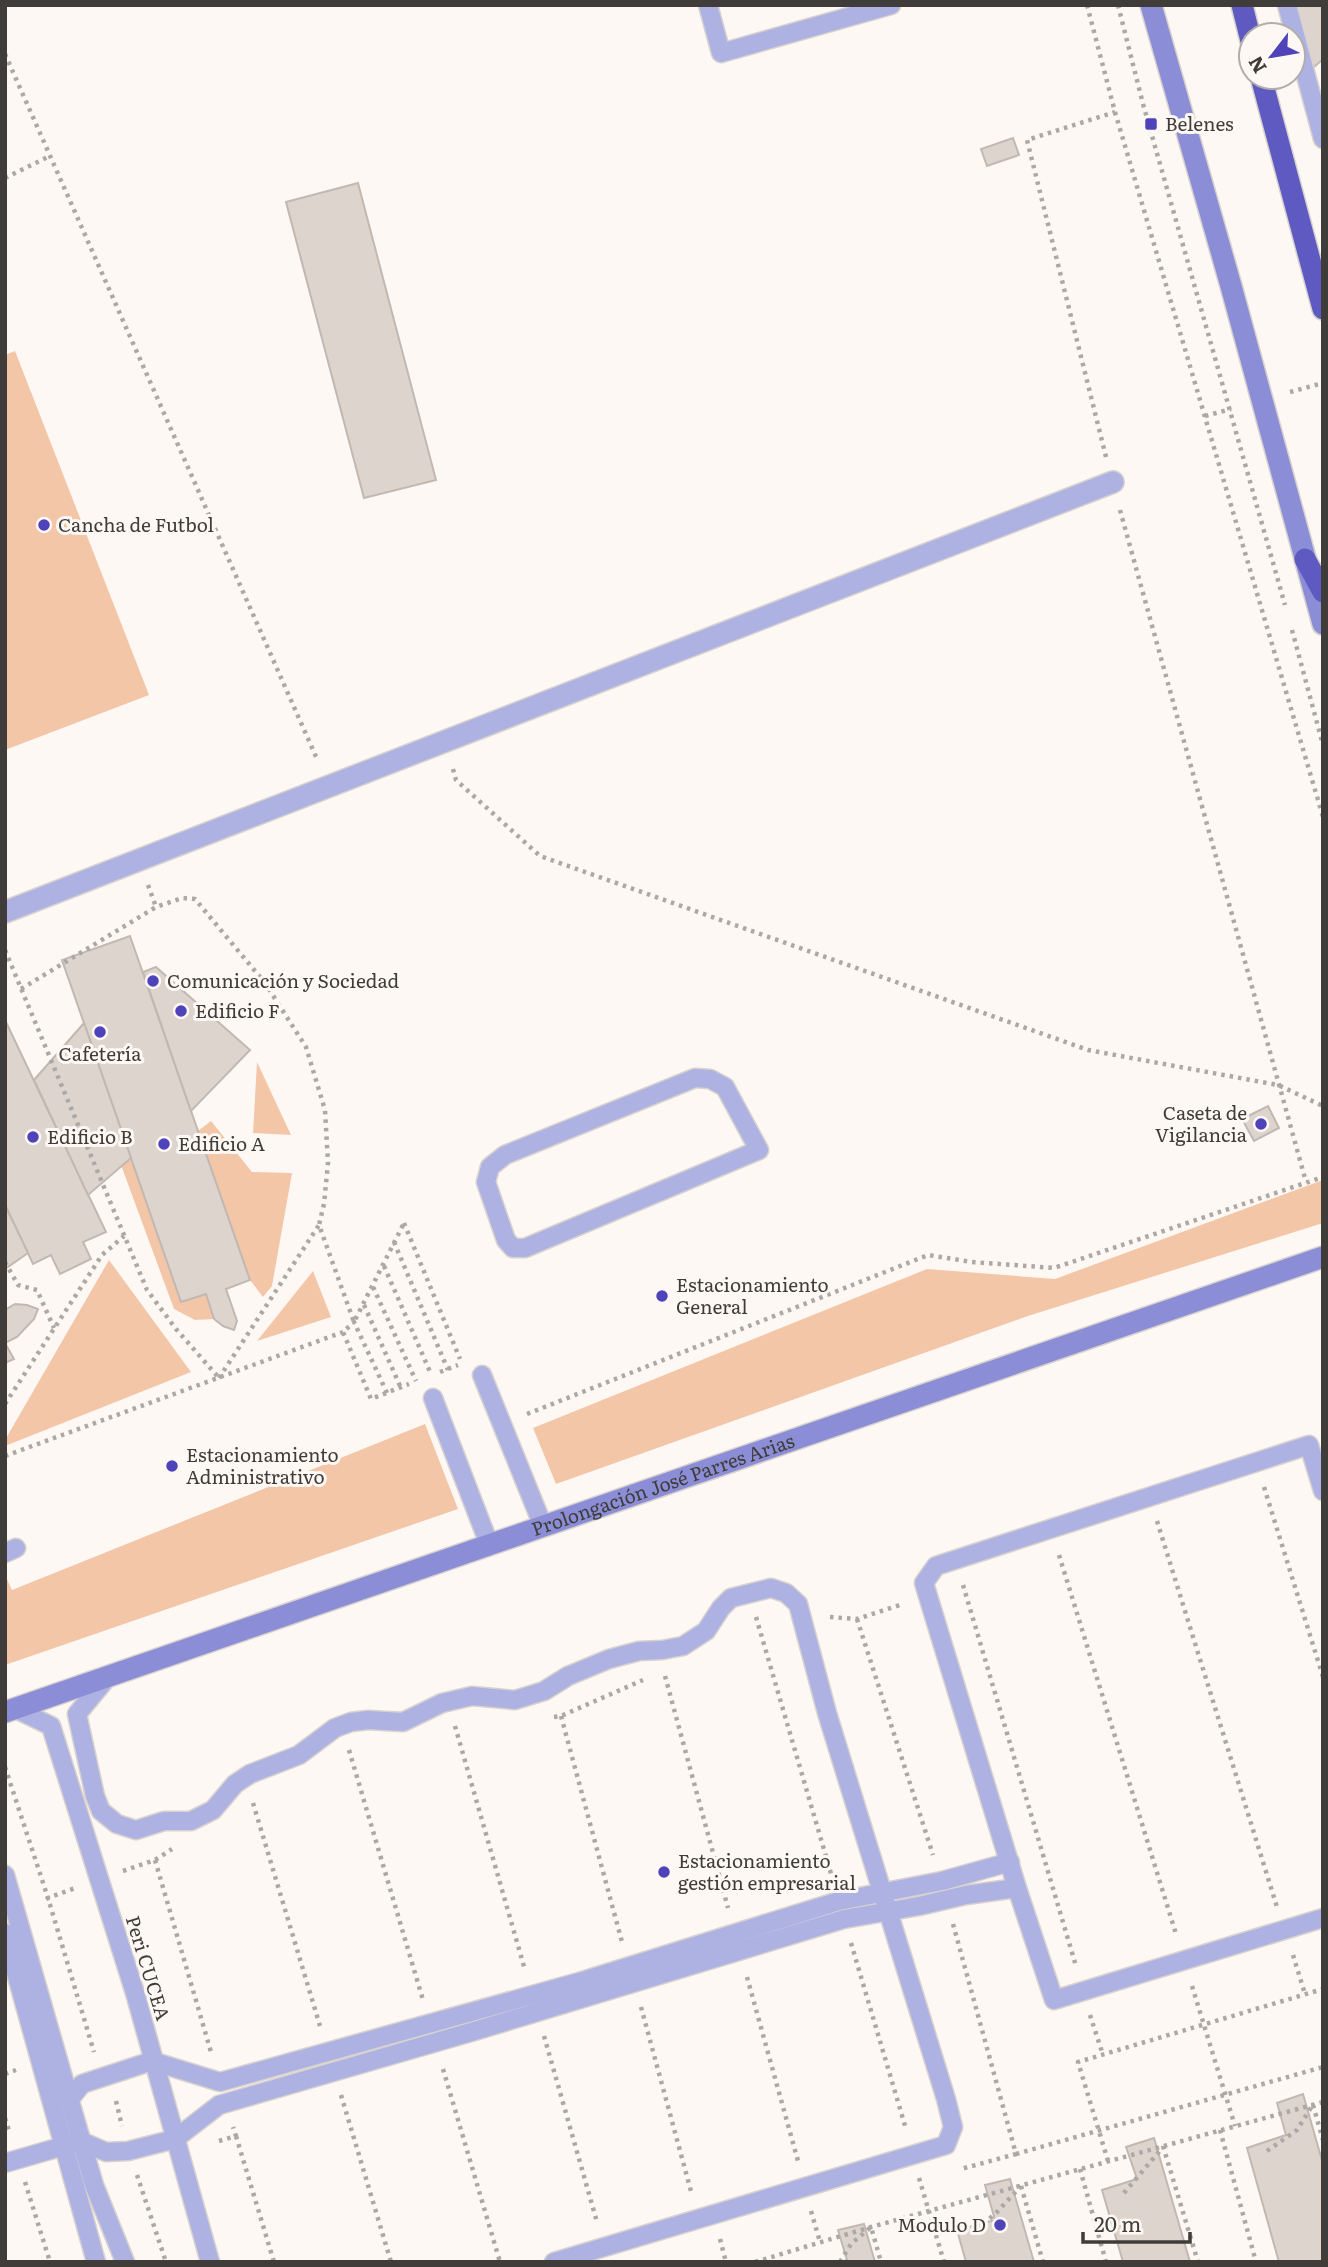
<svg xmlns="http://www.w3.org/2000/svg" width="1328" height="2267" viewBox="0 0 1328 2267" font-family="Literata,serif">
  <rect width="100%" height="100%" fill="#fef8f5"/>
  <g fill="#f3c6a8">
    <path d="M 15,351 L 149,695 L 5,750 L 5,355 Z"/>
    <path d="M 257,1062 L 291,1135 L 253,1133 Z"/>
    <path d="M 211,1121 L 252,1172 L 292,1173 L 272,1286 L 263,1297 L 250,1280 L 198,1131 Z"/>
    <path d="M 131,1158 L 181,1302 L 206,1294 L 214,1319 L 195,1320 L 174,1309 L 121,1165 Z"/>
    <path d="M 1323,1180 L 1323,1223 L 1028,1316 L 556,1484 L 533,1428 L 927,1269 L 1055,1279 Z"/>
    <path d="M 109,1260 L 191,1372 L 5,1446 L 5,1440 Z"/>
    <path d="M 313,1271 L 331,1317 L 257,1341 Z"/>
    <path d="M 425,1424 L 458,1509 L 5,1665 L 5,1575 L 12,1590 Z"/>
  </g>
  <g fill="#ddd4ce" stroke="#c1b8b2" stroke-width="2">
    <path d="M 1296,5 L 1323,5 L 1323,59 L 1313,68 Z"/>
    <path d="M 1013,138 L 1019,155 L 987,166 L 981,149 Z"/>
    <path d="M 358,183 L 436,480 L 364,498 L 286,202 Z"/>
    <path d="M 130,936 L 250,1280 L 226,1289 L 237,1321 L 234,1330 L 223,1326 L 214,1319 L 206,1294 L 181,1302 L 62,960 Z"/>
    <path d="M 156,967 L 250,1050 L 191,1111 L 143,972 Z"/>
    <path d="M 5,1020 L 106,1232 L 83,1242 L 91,1259 L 60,1274 L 51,1255 L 33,1264 L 5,1205 Z"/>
    <path d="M 84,1023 L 131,1158 L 88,1195 L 34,1080 Z"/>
    <path d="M 1268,1106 L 1279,1128 L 1254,1141 L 1242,1119 Z"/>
    <path d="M 5,1205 L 28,1253 L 5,1269 Z"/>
    <path d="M 15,1304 L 27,1305 L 38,1309 L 34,1319 L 17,1337 L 5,1343 L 14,1359 L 5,1363 L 5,1310 Z"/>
    <path d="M 1303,2094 L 1323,2164 L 1323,2262 L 1279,2262 L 1247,2148 L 1286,2135 L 1277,2103 Z"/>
    <path d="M 1154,2138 L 1190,2262 L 1123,2262 L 1102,2190 L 1137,2179 L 1126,2147 Z"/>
    <path d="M 1010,2179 L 1034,2262 L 966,2262 L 957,2230 L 995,2220 L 985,2185 Z"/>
    <path d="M 864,2224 L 875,2262 L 841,2262 L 847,2260 L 838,2230 Z"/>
  </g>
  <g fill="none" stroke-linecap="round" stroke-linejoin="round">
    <defs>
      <g id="lane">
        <path d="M 708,5 L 721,53 L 891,5"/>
        <path d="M 1287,5 L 1323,139"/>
        <path d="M 695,1078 L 710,1079 L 725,1087 L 759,1150 L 525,1248 L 513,1248 L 506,1240 L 486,1182 L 490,1167 L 505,1155 Z"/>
        <path d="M 482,1375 L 543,1526"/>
        <path d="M 433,1398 L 489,1544"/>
        <path d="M 1323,1491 L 1309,1445 L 936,1566 L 924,1583 L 1017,1888 L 1054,2000 L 1323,1918"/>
        <path d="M 5,1553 L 16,1548"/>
        <path d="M 106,1679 L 77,1714 L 95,1796 L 101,1811 L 117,1824 L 136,1830 L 164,1821 L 191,1821 L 213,1810 L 235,1784 L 250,1774 L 299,1755 L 335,1728 L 351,1722 L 368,1720 L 403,1722 L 442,1703 L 472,1696 L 515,1700 L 544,1691 L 568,1676 L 609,1659 L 639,1651 L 662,1650 L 683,1646 L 706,1631 L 721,1608 L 731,1598 L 771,1588 L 786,1593 L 798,1604 L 827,1713 L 946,2099 L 953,2127 L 946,2145 L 554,2262"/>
        <path d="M 16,1709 L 51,1726 L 135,1993 L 210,2262"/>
        <path d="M 5,1875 L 94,2185 L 125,2262"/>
        <path d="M 5,1933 L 96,2262"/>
        <path d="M 69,2100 L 82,2084 L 152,2061 L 220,2082 L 579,1982 L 839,1901 L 942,1881 L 1010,1862"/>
        <path d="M 5,2163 L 81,2141 L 106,2152 L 128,2151 L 175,2139 L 219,2105 L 478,2030 L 844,1919 L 919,1906 L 966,1895 L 1017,1888"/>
      </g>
      <path id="street" d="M 5,912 L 1113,482"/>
      <g id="secondary">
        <path d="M 1151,5 L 1231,286 L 1323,624"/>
        <path id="s1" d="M 5,1712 L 1323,1257"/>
      </g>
      <g id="highway">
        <path d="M 1242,5 L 1251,41"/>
        <path d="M 1261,77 L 1323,309"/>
        <path d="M 1305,559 L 1323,592"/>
      </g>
    </defs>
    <use href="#lane" stroke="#d8d2cf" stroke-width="21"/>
    <use href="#street" stroke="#d8d2cf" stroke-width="24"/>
    <use href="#secondary" stroke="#d8d2cf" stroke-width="24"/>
    <use href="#highway" stroke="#d8d2cf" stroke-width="24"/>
    <g stroke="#aca8a5" stroke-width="4.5" stroke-dasharray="3.5 5" stroke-linecap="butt">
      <path d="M 1087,5 L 1115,112 L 1323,817"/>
      <path d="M 1118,5 L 1143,104 L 1285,605"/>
      <path d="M 5,54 L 317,759"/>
      <path d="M 5,178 L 50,156"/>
      <path d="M 1290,392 L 1323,383"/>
      <path d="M 1205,416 L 1231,409"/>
      <path d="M 1106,457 L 1027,140 L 1115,112"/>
      <path d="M 1120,510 L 1306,1182"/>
      <path d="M 1292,630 L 1323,745"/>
      <path d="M 453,769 L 456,780 L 540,856 L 1088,1050 L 1278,1085 L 1323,1106"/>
      <path d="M 148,885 L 156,907"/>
      <path d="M 5,950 L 147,1290 L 176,1329 L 219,1378"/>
      <path d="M 21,989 L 156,907 L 182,898 L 195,899 L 265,983 L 306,1047 L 325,1110 L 328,1163 L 324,1204 L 319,1225"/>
      <path d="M 404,1223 L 460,1359"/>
      <path d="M 394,1242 L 448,1370"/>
      <path d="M 5,1262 L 18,1285 L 37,1290 L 54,1328"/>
      <path d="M 384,1266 L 431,1374"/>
      <path d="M 373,1287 L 416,1381"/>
      <path d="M 364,1305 L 401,1388"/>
      <path d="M 440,1372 L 458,1365"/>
      <path d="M 219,1378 L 319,1225 L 354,1322 L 404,1223"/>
      <path d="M 387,1393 L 354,1322 L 343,1332 L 371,1399 L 409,1384"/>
      <path d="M 5,1404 L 102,1255 L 124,1236"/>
      <path d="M 527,1414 L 928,1255 L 972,1262 L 1054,1268 L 1323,1177"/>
      <path d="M 5,1456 L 343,1332"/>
      <path d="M 1264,1487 L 1323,1677"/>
      <path d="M 1157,1521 L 1277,1907"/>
      <path d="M 1059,1555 L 1176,1934"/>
      <path d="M 963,1585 L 1076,1966"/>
      <path d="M 756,1617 L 832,1877"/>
      <path d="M 830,1617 L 857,1619 L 903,1604"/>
      <path d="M 857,1619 L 933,1855"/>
      <path d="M 665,1676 L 728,1908"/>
      <path d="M 561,1716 L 622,1942"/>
      <path d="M 554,1717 L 561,1716 L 643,1680"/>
      <path d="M 455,1726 L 525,1970"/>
      <path d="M 349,1750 L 423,2000"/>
      <path d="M 5,1767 L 48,1898 L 75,1888"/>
      <path d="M 253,1803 L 320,2026"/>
      <path d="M 155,1860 L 211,2052"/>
      <path d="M 123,1871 L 155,1860 L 172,1849"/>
      <path d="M 46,1899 L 48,1898 L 94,2052"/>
      <path d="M 953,1924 L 1016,2154 L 961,2169"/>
      <path d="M 851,1943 L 906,2129"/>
      <path d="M 1293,1955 L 1305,1994"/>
      <path d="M 747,1977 L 798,2161"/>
      <path d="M 1192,1986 L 1235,2126"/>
      <path d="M 641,2007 L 692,2195"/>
      <path d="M 1090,2015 L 1103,2055"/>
      <path d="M 544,2036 L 597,2222"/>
      <path d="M 443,2069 L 500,2262"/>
      <path d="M 5,2074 L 16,2070"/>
      <path d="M 341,2095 L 391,2262"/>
      <path d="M 116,2101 L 122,2126"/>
      <path d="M 1313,2105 L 1323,2140"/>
      <path d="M 5,2118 L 10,2134"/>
      <path d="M 1220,2130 L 1256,2262"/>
      <path d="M 236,2136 L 274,2262"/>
      <path d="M 219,2141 L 236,2136 L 233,2127"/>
      <path d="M 1163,2146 L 1198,2262"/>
      <path d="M 1267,2151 L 1297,2130 L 1312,2106"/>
      <path d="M 1016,2154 L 1323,2067"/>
      <path d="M 1108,2161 L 1078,2062 L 1323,1989"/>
      <path d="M 1080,2169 L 1106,2262"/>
      <path d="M 137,2175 L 166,2262"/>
      <path d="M 919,2178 L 944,2262"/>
      <path d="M 25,2182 L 50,2262"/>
      <path d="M 1021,2186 L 1043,2262"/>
      <path d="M 1124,2193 L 1163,2147"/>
      <path d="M 811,2211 L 820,2242"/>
      <path d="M 977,2230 L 997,2212 L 1021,2186"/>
      <path d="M 720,2239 L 726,2262"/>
      <path d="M 755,2262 L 871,2227 L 1323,2102"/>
      <path d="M 840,2262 L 851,2244 L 871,2227 L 881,2262"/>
    </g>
    <use href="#lane" stroke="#aeb2e3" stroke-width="18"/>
    <use href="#street" stroke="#aeb2e3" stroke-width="21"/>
    <use href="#secondary" stroke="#8b8ed6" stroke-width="21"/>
    <use href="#highway" stroke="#5e5ac1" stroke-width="21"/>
  </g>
  <g fill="#4f43ba" stroke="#fef8f5" stroke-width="2.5">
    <rect x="1144" y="117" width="14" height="14" rx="3.5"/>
    <circle cx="44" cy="525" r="7"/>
    <circle cx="153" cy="981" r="7"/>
    <circle cx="181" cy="1011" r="7"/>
    <circle cx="100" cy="1032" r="7"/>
    <circle cx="1261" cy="1124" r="7"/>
    <circle cx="33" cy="1137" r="7"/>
    <circle cx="164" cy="1144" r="7"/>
    <circle cx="662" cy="1296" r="7"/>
    <circle cx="172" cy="1466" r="7"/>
    <circle cx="664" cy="1872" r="7"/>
    <circle cx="1000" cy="2225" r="7"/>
  </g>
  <g text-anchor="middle" stroke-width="6" stroke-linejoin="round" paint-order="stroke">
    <g font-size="19" fill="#3f3c39" stroke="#fef8f5" text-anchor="start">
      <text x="1165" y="131">Belenes</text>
      <text x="58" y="532">Cancha de Futbol</text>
      <text x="167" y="988">Comunicación y Sociedad</text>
      <text x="195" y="1018">Edificio F</text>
      <text x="100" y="1061" text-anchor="middle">Cafetería</text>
      <text x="1247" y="1120" text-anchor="end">Caseta de<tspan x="1247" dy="22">Vigilancia</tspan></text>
      <text x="47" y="1144">Edificio B</text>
      <text x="178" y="1151">Edificio A</text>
      <text x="676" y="1292">Estacionamiento<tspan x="676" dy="22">General</tspan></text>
      <text x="186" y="1462">Estacionamiento<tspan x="186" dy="22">Administrativo</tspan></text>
      <text x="678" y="1868">Estacionamiento<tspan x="678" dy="22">gestión empresarial</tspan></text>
      <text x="986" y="2232" text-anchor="end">Modulo D</text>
    </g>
    <g font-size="19" fill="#3f3c39" stroke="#fef8f5">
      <text dy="7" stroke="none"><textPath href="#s1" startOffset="696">Prolongación José Parres Arias</textPath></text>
      <text transform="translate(148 1968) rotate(73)" y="7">Peri CUCEA</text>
    </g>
  </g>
  <rect width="1328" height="2267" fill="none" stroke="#3f3c39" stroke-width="14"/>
  <g transform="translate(1272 56) rotate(239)"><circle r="33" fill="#fef8f5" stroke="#b2adaa" stroke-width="2"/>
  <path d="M0-5L12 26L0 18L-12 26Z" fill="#4f43ba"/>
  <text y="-10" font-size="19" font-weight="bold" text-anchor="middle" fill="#3f3c39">N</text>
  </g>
  <path d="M1083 2232v10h107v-10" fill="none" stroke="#3f3c39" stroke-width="3.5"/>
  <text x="1094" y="2232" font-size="21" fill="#3f3c39" stroke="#fef8f5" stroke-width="5" paint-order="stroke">20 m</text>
</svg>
